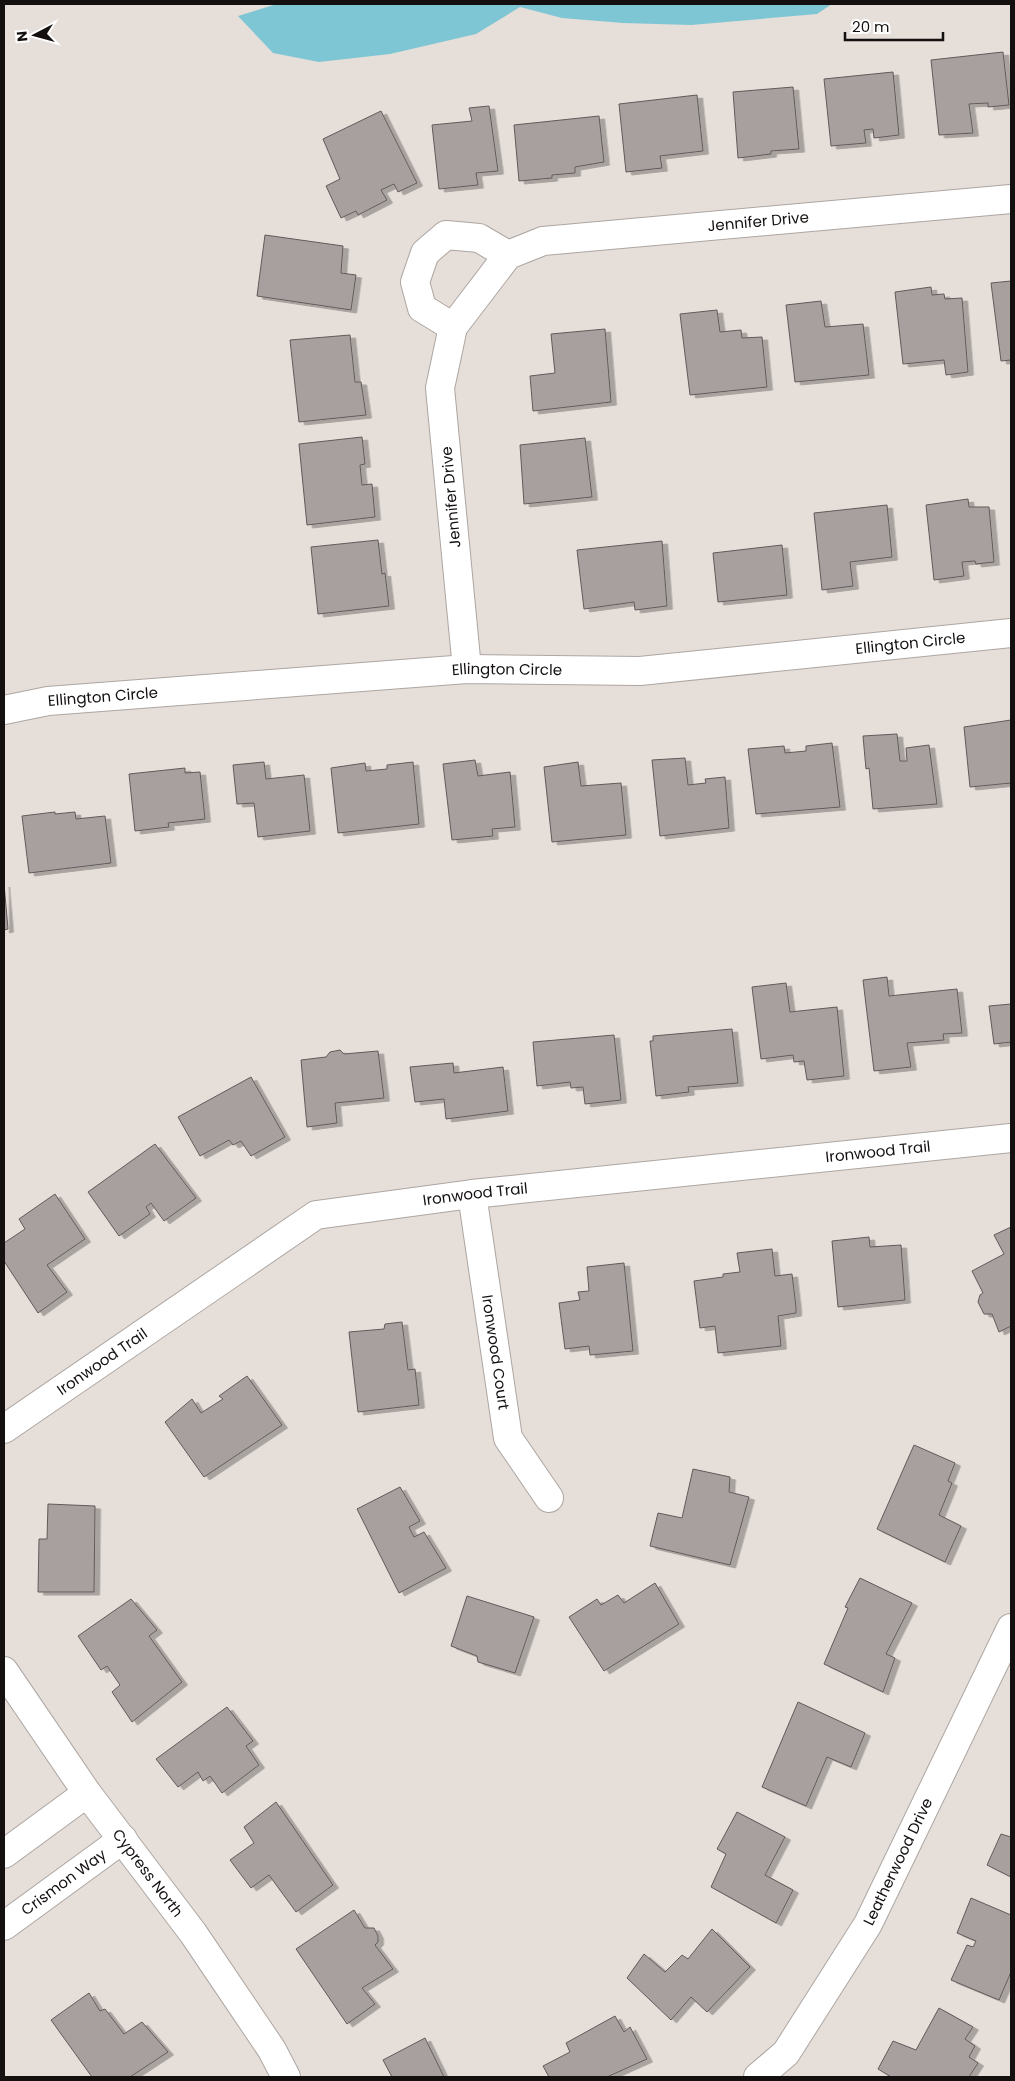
<svg xmlns="http://www.w3.org/2000/svg" width="1015" height="2081" viewBox="0 0 1015 2081" font-family="Poppins,sans-serif">
  <defs>
    <filter id="shadow"><feDropShadow dx="5.5" dy="3" stdDeviation="0" flood-color="#0004"/></filter>
  </defs>
  <rect width="100%" height="100%" fill="#e5ded9"/>
  <path fill="#7fc6d5" d="M 277,4 L 832,4 L 817,14 L 691,25 L 623,23 L 562,18 L 520,7 L 476,34 L 390,54 L 319,62 L 273,53 L 238,16 Z"/>
  <g fill="#a89f9f" stroke="#625a5a" filter="url(#shadow)">
    <path d="M 1003,52 L 1009,105 L 988,107 L 988,103 L 969,104 L 973,133 L 939,135 L 931,60 Z"/>
    <path d="M 893,72 L 899,135 L 874,138 L 873,129 L 864,130 L 866,143 L 831,146 L 824,79 Z"/>
    <path d="M 793,87 L 799,149 L 771,151 L 771,154 L 738,158 L 733,92 Z"/>
    <path d="M 697,95 L 703,151 L 660,156 L 662,168 L 626,172 L 619,104 Z"/>
    <path d="M 489,106 L 498,171 L 476,173 L 478,185 L 439,189 L 432,125 L 472,121 L 469,108 Z"/>
    <path d="M 381,111 L 417,183 L 398,192 L 394,184 L 381,190 L 387,200 L 358,215 L 356,211 L 341,218 L 326,186 L 340,179 L 323,139 Z"/>
    <path d="M 599,116 L 604,162 L 575,167 L 575,173 L 552,175 L 552,178 L 519,181 L 514,125 Z"/>
    <path d="M 265,235 L 343,246 L 341,273 L 356,275 L 351,310 L 257,296 Z"/>
    <path d="M 1011,281 L 1011,360 L 1001,361 L 991,283 Z"/>
    <path d="M 931,287 L 932,295 L 944,294 L 945,299 L 962,298 L 968,372 L 946,375 L 944,360 L 903,364 L 895,292 Z"/>
    <path d="M 821,301 L 825,327 L 863,324 L 869,375 L 795,382 L 786,305 Z"/>
    <path d="M 717,310 L 720,332 L 741,330 L 742,338 L 762,337 L 767,387 L 690,395 L 680,314 Z"/>
    <path d="M 605,329 L 611,402 L 533,411 L 530,376 L 555,373 L 551,334 Z"/>
    <path d="M 350,335 L 355,382 L 361,382 L 366,415 L 299,422 L 290,340 Z"/>
    <path d="M 362,437 L 365,464 L 360,465 L 362,485 L 372,484 L 375,517 L 307,525 L 299,444 Z"/>
    <path d="M 585,438 L 592,497 L 524,504 L 520,445 Z"/>
    <path d="M 968,499 L 969,507 L 989,507 L 994,562 L 976,564 L 975,561 L 962,562 L 964,576 L 934,580 L 926,505 Z"/>
    <path d="M 887,505 L 892,557 L 850,562 L 853,586 L 822,590 L 814,513 Z"/>
    <path d="M 378,540 L 382,574 L 385,573 L 389,606 L 318,614 L 311,547 Z"/>
    <path d="M 662,541 L 667,606 L 635,610 L 634,602 L 584,609 L 577,550 Z"/>
    <path d="M 782,545 L 787,595 L 718,602 L 713,553 Z"/>
    <path d="M 1011,720 L 1011,783 L 970,787 L 964,727 Z"/>
    <path d="M 897,734 L 900,761 L 907,761 L 906,748 L 929,745 L 937,804 L 873,809 L 869,768 L 866,769 L 863,736 Z"/>
    <path d="M 832,743 L 840,807 L 756,814 L 748,749 L 784,746 L 785,753 L 806,751 L 806,746 Z"/>
    <path d="M 685,758 L 688,785 L 706,783 L 705,779 L 725,777 L 729,828 L 660,836 L 652,760 Z"/>
    <path d="M 475,760 L 478,776 L 510,772 L 515,827 L 492,829 L 493,836 L 452,840 L 443,764 Z"/>
    <path d="M 264,762 L 266,779 L 304,775 L 310,831 L 258,837 L 254,803 L 237,804 L 233,765 Z"/>
    <path d="M 413,762 L 419,824 L 338,833 L 331,768 L 365,763 L 366,771 L 387,769 L 387,765 Z"/>
    <path d="M 578,762 L 581,786 L 621,783 L 626,835 L 552,842 L 544,767 Z"/>
    <path d="M 185,768 L 185,773 L 200,772 L 205,819 L 168,823 L 169,827 L 135,831 L 129,774 Z"/>
    <path d="M 55,812 L 55,814 L 75,812 L 76,819 L 105,816 L 111,863 L 29,873 L 22,816 Z"/>
    <path d="M 4,884 L 8,929 L 4,930 Z"/>
    <path d="M 887,977 L 889,996 L 957,989 L 962,1033 L 943,1034 L 944,1040 L 907,1043 L 911,1067 L 874,1071 L 863,980 Z"/>
    <path d="M 786,983 L 790,1012 L 837,1007 L 844,1076 L 807,1080 L 804,1061 L 794,1062 L 793,1055 L 761,1059 L 752,987 Z"/>
    <path d="M 1011,1004 L 1011,1042 L 994,1044 L 989,1006 Z"/>
    <path d="M 732,1029 L 738,1083 L 688,1087 L 689,1092 L 656,1096 L 650,1041 L 653,1041 L 653,1036 Z"/>
    <path d="M 614,1035 L 621,1100 L 585,1104 L 583,1087 L 571,1088 L 570,1082 L 537,1086 L 533,1042 Z"/>
    <path d="M 340,1050 L 344,1054 L 378,1051 L 384,1098 L 335,1103 L 337,1123 L 307,1127 L 301,1060 L 326,1057 L 330,1052 Z"/>
    <path d="M 453,1063 L 454,1073 L 503,1067 L 508,1111 L 446,1119 L 444,1099 L 415,1102 L 410,1067 Z"/>
    <path d="M 251,1077 L 285,1137 L 251,1156 L 241,1141 L 233,1145 L 229,1140 L 200,1156 L 178,1117 Z"/>
    <path d="M 155,1144 L 196,1198 L 164,1221 L 151,1203 L 146,1207 L 150,1214 L 119,1236 L 88,1192 Z"/>
    <path d="M 55,1194 L 85,1239 L 47,1265 L 67,1292 L 38,1313 L 4,1261 L 4,1243 L 25,1229 L 19,1219 Z"/>
    <path d="M 1011,1227 L 1011,1326 L 999,1332 L 992,1314 L 984,1314 L 978,1302 L 980,1295 L 983,1293 L 972,1271 L 1004,1254 L 994,1235 Z"/>
    <path d="M 869,1237 L 870,1247 L 901,1245 L 905,1300 L 838,1307 L 832,1241 Z"/>
    <path d="M 772,1249 L 775,1276 L 792,1274 L 796,1307 L 796,1313 L 778,1316 L 781,1346 L 718,1353 L 715,1326 L 700,1328 L 694,1281 L 723,1277 L 723,1274 L 740,1272 L 737,1253 Z"/>
    <path d="M 624,1263 L 633,1351 L 590,1355 L 589,1346 L 565,1349 L 559,1303 L 580,1300 L 578,1292 L 589,1291 L 587,1267 Z"/>
    <path d="M 402,1322 L 408,1370 L 415,1369 L 419,1405 L 358,1412 L 349,1332 L 384,1329 L 385,1324 Z"/>
    <path d="M 247,1376 L 282,1425 L 204,1477 L 165,1422 L 192,1399 L 201,1413 L 223,1399 L 219,1396 Z"/>
    <path d="M 914,1445 L 955,1463 L 948,1481 L 952,1483 L 939,1515 L 961,1526 L 945,1562 L 877,1529 Z"/>
    <path d="M 693,1469 L 730,1477 L 729,1492 L 749,1497 L 730,1565 L 650,1546 L 658,1513 L 682,1518 Z"/>
    <path d="M 400,1487 L 420,1521 L 409,1527 L 414,1537 L 424,1532 L 446,1568 L 399,1593 L 357,1509 Z"/>
    <path d="M 48,1504 L 95,1506 L 94,1592 L 38,1592 L 39,1539 L 47,1539 Z"/>
    <path d="M 860,1578 L 912,1603 L 886,1654 L 895,1658 L 883,1692 L 824,1664 L 848,1608 L 845,1607 Z"/>
    <path d="M 655,1583 L 679,1624 L 604,1671 L 569,1617 L 597,1599 L 601,1605 L 618,1595 L 624,1603 Z"/>
    <path d="M 467,1596 L 534,1617 L 515,1673 L 478,1662 L 477,1656 L 451,1646 Z"/>
    <path d="M 131,1599 L 157,1630 L 149,1636 L 182,1682 L 132,1722 L 112,1692 L 120,1685 L 107,1666 L 101,1670 L 78,1636 Z"/>
    <path d="M 798,1702 L 865,1733 L 851,1767 L 827,1757 L 806,1806 L 762,1787 Z"/>
    <path d="M 227,1707 L 253,1741 L 246,1746 L 259,1765 L 222,1793 L 210,1776 L 203,1781 L 198,1772 L 178,1787 L 156,1759 Z"/>
    <path d="M 276,1802 L 333,1885 L 296,1912 L 269,1875 L 251,1888 L 230,1860 L 254,1843 L 244,1827 Z"/>
    <path d="M 737,1812 L 785,1837 L 765,1875 L 793,1890 L 776,1923 L 711,1887 L 726,1854 L 717,1849 Z"/>
    <path d="M 1001,1834 L 1011,1837 L 1011,1877 L 987,1865 Z"/>
    <path d="M 971,1898 L 1011,1915 L 1011,1972 L 999,2000 L 951,1980 L 967,1945 L 973,1947 L 976,1941 L 957,1933 Z"/>
    <path d="M 354,1910 L 365,1928 L 374,1928 L 378,1936 L 378,1942 L 375,1945 L 393,1969 L 362,1988 L 375,2004 L 347,2024 L 296,1949 Z"/>
    <path d="M 712,1929 L 750,1967 L 707,2012 L 691,1997 L 671,2020 L 627,1978 L 644,1954 L 665,1972 L 682,1955 L 688,1959 Z"/>
    <path d="M 89,1993 L 100,2011 L 105,2009 L 124,2034 L 142,2022 L 168,2052 L 130,2077 L 92,2077 L 51,2020 Z"/>
    <path d="M 939,2008 L 973,2027 L 965,2039 L 975,2046 L 969,2057 L 978,2063 L 969,2077 L 891,2077 L 878,2069 L 893,2041 L 916,2050 Z"/>
    <path d="M 615,2016 L 624,2032 L 630,2027 L 647,2059 L 607,2077 L 549,2077 L 543,2066 L 570,2052 L 566,2043 Z"/>
    <path d="M 425,2038 L 444,2077 L 392,2077 L 383,2060 Z"/>
  </g>
  <g fill="none" stroke-linecap="round" stroke-linejoin="round">
    <defs>
      <g id="minor">
        <path d="M 453,327 L 422,308 L 415,282 L 425,253 L 446,235 L 479,238 L 508,255"/>
        <path id="s1" d="M 467,669 L 440,388 L 453,327 L 508,255 L 543,241 L 1011,199"/>
        <path id="s2" d="M 4,710 L 48,701 L 467,669 L 640,671 L 1011,633"/>
        <path id="s3" d="M 472,1194 L 508,1438 L 549,1498"/>
        <path id="s4" d="M 4,1429 L 316,1215 L 472,1194 L 1011,1138"/>
        <path id="s5" d="M 4,1671 L 87,1793 L 193,1933 L 272,2050 L 286,2077"/>
        <path d="M 4,1854 L 87,1793"/>
        <path id="s6" d="M 4,1926 L 123,1839"/>
        <path id="s7" d="M 758,2077 L 786,2053 L 868,1924 L 1011,1628"/>
      </g>
    </defs>
    <use href="#minor" stroke="#ada6a2" stroke-width="30"/>
    <use href="#minor" stroke="#fff" stroke-width="28"/>
  </g>
  <g text-anchor="middle" stroke-width="4" stroke-linejoin="round" paint-order="stroke">
    <g font-size="15" fill="#13100f" stroke="#fff">
      <text dy="5" stroke="none"><textPath href="#s1" startOffset="689">Jennifer Drive</textPath></text>
      <text transform="translate(451 497) rotate(-95)" y="5">Jennifer Drive</text>
      <text dy="5" stroke="none"><textPath href="#s2" startOffset="910">Ellington Circle</textPath></text>
      <text dy="5" stroke="none"><textPath href="#s2" startOffset="505">Ellington Circle</textPath></text>
      <text dy="5" stroke="none"><textPath href="#s2" startOffset="100">Ellington Circle</textPath></text>
      <text dy="5" stroke="none"><textPath href="#s4" startOffset="944">Ironwood Trail</textPath></text>
      <text dy="5" stroke="none"><textPath href="#s4" startOffset="539">Ironwood Trail</textPath></text>
      <text dy="5" stroke="none"><textPath href="#s3" startOffset="160">Ironwood Court</textPath></text>
      <text dy="5" stroke="none"><textPath href="#s4" startOffset="119">Ironwood Trail</textPath></text>
      <text dy="5" stroke="none"><textPath href="#s7" startOffset="259">Leatherwood Drive</textPath></text>
      <text dy="5" stroke="none"><textPath href="#s5" startOffset="248">Cypress North</textPath></text>
      <text dy="5" stroke="none"><textPath href="#s6" startOffset="74">Crismon Way</textPath></text>
    </g>
  </g>
  <rect width="1015" height="2081" fill="none" stroke="#13100f" stroke-width="10"/>
  <g transform="translate(35 35) rotate(264)" stroke="#ffffff" stroke-width="4" paint-order="stroke">
  <path d="M0-4L9 19L0 12L-9 19Z" fill="#13100f"/>
  <text y="-8" font-size="14" font-weight="bold" text-anchor="middle" fill="#13100f">N</text>
  </g>
  <path d="M845 32v8h98v-8" fill="none" stroke="#13100f" stroke-width="2.5"/>
  <text x="852" y="32" font-size="15" fill="#13100f" stroke="#ffffff" stroke-width="4" paint-order="stroke">20 m</text>
</svg>
